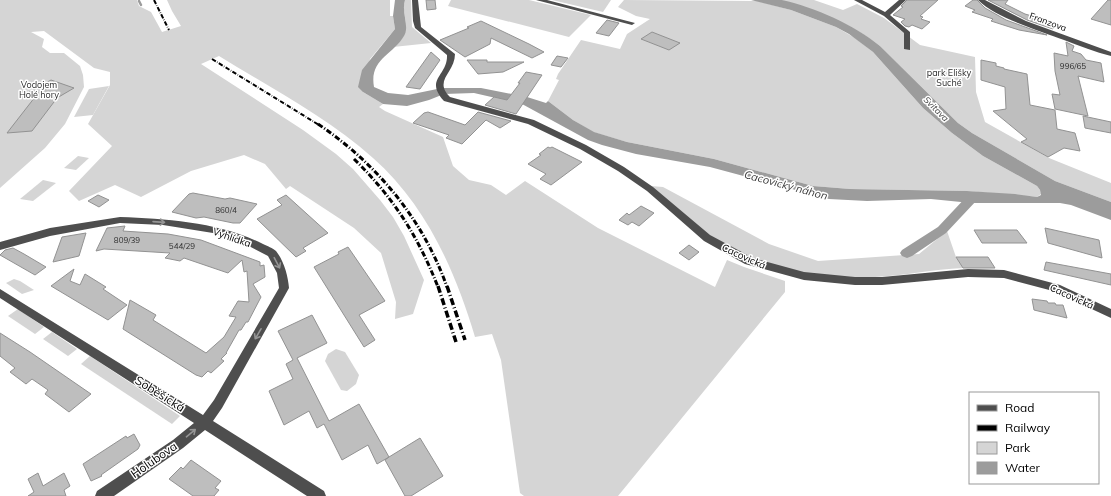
<svg xmlns="http://www.w3.org/2000/svg" width="1111" height="496" viewBox="0 0 1111 496" font-family="Mulish,sans-serif">
  <rect width="100%" height="100%" fill="#fff"/>
  <g fill="#d5d5d5">
    <path d="M 0,0 L 137,0 L 139,6 L 151,12 L 162,32 L 181,26 L 172,11 L 167,0 L 390,0 L 390,16 L 393,16 L 395,29 L 370,59 L 363,92 L 383,104 L 379,107 L 385,111 L 443,137 L 453,166 L 469,180 L 491,185 L 506,195 L 525,181 L 598,228 L 715,287 L 727,260 L 744,267 L 785,281 L 785,292 L 618,496 L 524,496 L 520,493 L 501,360 L 492,334 L 475,337 C 455,270 426,205 373,158 C 327,117 271,88 219,56 L 201,64 L 303,130 L 336,154 L 353,169 L 380,200 L 393,217 L 404,236 L 424,280 L 413,314 L 395,319 L 396,302 L 381,253 L 354,228 L 290,186 L 286,189 L 265,164 L 244,155 L 191,171 L 141,197 L 115,185 L 79,201 L 69,191 L 112,146 L 88,124 L 110,85 L 110,72 L 94,68 L 44,31 L 31,32 L 44,39 L 42,47 L 50,53 L 64,53 L 80,66 L 83,75 L 84,87 L 65,124 L 45,148 L 0,188 Z"/>
    <path d="M 405,0 L 411,0 L 412,27 L 431,43 L 393,47 C 397,44 402,40 404,35 C 410,25 401,13 405,0 Z"/>
    <path d="M 451,0 L 529,0 L 591,15 L 569,37 L 448,6 Z"/>
    <path d="M 552,0 L 611,0 L 603,12 Z"/>
    <path d="M 624,0 L 757,1 L 791,10 L 836,27 L 855,38 L 873,52 L 923,108 L 952,133 L 983,156 L 1037,186 L 1040,190 L 1041,194 L 1037,197 L 967,191 L 850,189 L 813,186 L 714,159 L 627,142 L 593,132 L 573,120 L 548,101 L 559,80 L 556,79 L 558,74 L 581,40 L 620,49 L 627,34 L 650,19 L 636,16 L 618,7 Z"/>
    <path d="M 781,0 L 814,0 L 843,10 L 857,4 L 884,18 L 920,45 L 975,57 L 976,92 L 985,122 L 1049,158 L 1111,183 L 1111,202 L 1055,181 L 972,133 L 958,123 L 880,46 C 850,22 816,12 781,0 Z"/>
    <path d="M 109,86 L 93,115 L 74,117 L 89,89 Z"/>
    <path d="M 78,156 L 89,158 L 76,170 L 64,168 Z"/>
    <path d="M 43,180 L 56,183 L 33,201 L 20,199 Z"/>
    <path d="M 651,186 L 663,187 L 769,244 L 818,261 L 919,254 L 947,231 L 956,257 L 963,268 C 933,269 904,276 875,277 C 830,278 769,272 730,249 C 701,231 676,209 651,186 Z"/>
    <path d="M 14,279 L 20,281 L 34,290 L 22,294 L 6,283 Z"/>
    <path d="M 18,309 L 44,327 L 35,334 L 8,316 Z"/>
    <path d="M 52,332 L 77,349 L 68,356 L 43,339 Z"/>
    <path d="M 336,349 L 345,352 L 359,375 L 356,384 L 347,391 L 341,390 L 325,361 L 328,354 Z"/>
    <path d="M 90,356 L 180,416 L 172,424 L 81,364 Z"/>
  </g>
  <path fill="#9c9c9c" d="M 395,0 L 405,0 C 401,13 410,26 404,36 C 393,55 369,59 374,87 L 388,93 L 408,95 L 442,88 L 481,88 L 527,97 L 546,103 L 548,101 L 573,120 L 594,132 L 627,142 L 714,159 L 813,186 L 850,189 L 967,191 L 1015,194 L 1037,197 L 1041,195 L 1040,190 L 1037,186 L 983,156 L 952,133 L 923,108 L 873,52 L 849,34 L 836,27 L 791,10 L 751,0 C 761,0 773,0 782,0 C 816,8 853,24 880,46 L 958,123 L 972,133 L 1055,181 L 1111,202 L 1111,220 L 1071,205 L 1060,203 L 971,203 L 931,199 L 867,201 L 829,199 L 710,167 L 636,154 L 602,145 L 588,140 L 522,104 L 474,93 L 444,94 L 429,100 L 407,106 L 383,104 L 363,92 L 358,87 L 362,70 L 395,29 L 393,16 Z"/>
  <g fill="none" stroke-linecap="round" stroke-linejoin="round">
    <path stroke="#9c9c9c" stroke-width="2.5" d="M 139,1 L 141,5"/>
    <path fill="#9c9c9c" fill-rule="evenodd" d="M 973,193 L 977,194 L 979,197 L 977,200 L 946,233 L 912,256 L 907,258 L 902,256 L 900,253 L 902,250 L 938,227 L 969,194 Z"/>
  </g>
  <g fill="#bebebe" stroke="#929292">
    <path d="M 426,0 L 435,0 L 436,9 L 427,10 Z"/>
    <path d="M 907,0 L 938,0 L 920,16 L 923,17 L 921,19 L 930,22 L 922,29 L 912,25 L 909,27 L 905,26 L 901,22 L 905,19 L 893,15 L 903,7 L 901,6 Z"/>
    <path d="M 973,0 L 977,0 L 985,8 L 1006,20 L 1047,35 L 1019,30 L 991,21 L 993,19 L 972,12 L 975,10 L 965,6 Z"/>
    <path d="M 988,0 L 1008,0 L 1005,4 L 1025,14 L 1042,19 L 1041,21 L 1056,26 L 1053,29 L 1027,20 Z"/>
    <path d="M 1108,0 L 1111,0 L 1111,25 L 1091,19 Z"/>
    <path d="M 607,20 L 619,23 L 609,36 L 596,33 Z"/>
    <path d="M 481,21 L 529,44 L 544,52 L 532,58 L 491,38 L 490,44 L 465,57 L 440,40 L 469,28 L 467,27 Z"/>
    <path d="M 652,32 L 680,43 L 669,50 L 641,39 Z"/>
    <path d="M 1066,42 L 1074,46 L 1072,51 L 1081,54 L 1086,60 L 1101,63 L 1104,82 L 1078,76 L 1088,116 L 1055,109 L 1052,94 L 1060,95 L 1055,71 L 1054,53 L 1068,56 Z"/>
    <path d="M 431,52 L 440,60 L 420,89 L 406,87 Z"/>
    <path d="M 557,56 L 568,58 L 561,67 L 551,65 Z"/>
    <path d="M 467,60 L 487,60 L 487,62 L 524,62 L 503,72 L 478,74 Z"/>
    <path d="M 981,60 L 996,63 L 996,66 L 1004,68 L 1004,69 L 1027,74 L 1030,105 L 1055,110 L 1057,129 L 1075,133 L 1080,151 L 1064,148 L 1048,157 L 1021,142 L 1027,139 L 993,111 L 1006,109 L 1005,87 L 981,80 Z"/>
    <path d="M 526,72 L 542,75 L 516,114 L 485,105 L 494,97 L 507,100 L 520,83 L 518,83 Z"/>
    <path d="M 51,80 L 74,88 L 57,98 L 32,131 L 7,133 L 35,97 L 26,94 Z"/>
    <path d="M 428,112 L 465,125 L 478,112 L 511,121 L 500,128 L 486,120 L 462,144 L 446,138 L 449,135 L 413,123 L 424,113 Z"/>
    <path d="M 1083,116 L 1111,122 L 1111,133 L 1085,128 Z"/>
    <path d="M 548,147 L 550,148 L 552,147 L 582,162 L 551,185 L 540,179 L 546,174 L 528,164 L 541,155 L 539,154 Z"/>
    <path d="M 193,193 L 225,199 L 230,198 L 257,204 L 240,223 L 233,223 L 204,217 L 196,218 L 172,212 L 189,194 Z"/>
    <path d="M 98,195 L 109,200 L 99,207 L 88,201 Z"/>
    <path d="M 286,195 L 328,233 L 303,248 L 306,251 L 296,257 L 257,219 L 282,205 L 277,200 Z"/>
    <path d="M 641,206 L 654,213 L 639,226 L 632,222 L 628,225 L 619,220 L 627,213 L 629,215 Z"/>
    <path d="M 125,226 L 123,231 L 168,234 L 201,240 L 260,262 L 260,266 L 264,265 L 265,277 L 253,284 L 261,297 L 248,322 L 246,322 L 241,330 L 239,330 L 226,353 L 227,353 L 221,359 L 224,361 L 211,373 L 208,371 L 202,377 L 196,375 L 123,329 L 130,300 L 156,315 L 153,320 L 206,353 L 224,337 L 236,317 L 229,316 L 238,301 L 249,302 L 247,271 L 244,272 L 242,260 L 228,273 L 184,258 L 180,261 L 165,258 L 170,253 L 104,249 L 96,251 L 107,228 Z"/>
    <path d="M 1045,228 L 1099,240 L 1102,258 L 1048,243 Z"/>
    <path d="M 974,230 L 1017,230 L 1027,243 L 982,243 Z"/>
    <path d="M 86,233 L 79,256 L 53,262 L 62,237 Z"/>
    <path d="M 689,245 L 699,252 L 689,260 L 679,253 Z"/>
    <path d="M 348,247 L 385,301 L 359,315 L 375,340 L 364,347 L 314,267 L 339,254 L 338,252 Z"/>
    <path d="M 13,248 L 24,254 L 46,267 L 35,275 L 0,255 L 5,250 Z"/>
    <path d="M 956,257 L 988,257 L 995,268 L 963,268 Z"/>
    <path d="M 1046,262 L 1111,274 L 1111,285 L 1044,270 Z"/>
    <path d="M 74,269 L 70,281 L 80,285 L 85,274 L 106,287 L 103,289 L 127,305 L 108,320 L 51,286 Z"/>
    <path d="M 1032,299 L 1047,301 L 1048,303 L 1055,303 L 1056,305 L 1063,305 L 1067,318 L 1034,310 Z"/>
    <path d="M 312,315 L 327,343 L 297,358 L 329,421 L 359,404 L 389,457 L 420,438 L 443,476 L 411,496 L 405,496 L 385,460 L 389,457 L 377,464 L 368,445 L 342,460 L 324,424 L 317,428 L 309,411 L 284,425 L 269,391 L 293,379 L 286,364 L 293,360 L 278,331 Z"/>
    <path d="M 0,333 L 30,352 L 91,394 L 69,412 L 45,394 L 48,390 L 32,379 L 26,384 L 10,372 L 15,368 L 0,356 Z"/>
    <path d="M 134,434 L 140,445 L 138,449 L 101,475 L 102,476 L 91,481 L 83,464 L 126,436 L 127,438 Z"/>
    <path d="M 191,460 L 221,481 L 215,488 L 219,490 L 214,496 L 193,496 L 169,479 L 181,467 L 183,469 Z"/>
    <path d="M 38,473 L 43,486 L 64,473 L 70,486 L 64,490 L 66,496 L 28,496 L 34,492 L 28,479 Z"/>
  </g>
  <g fill="none" stroke-linecap="round" stroke-linejoin="round">
    <g fill="#4e4e4e" fill-rule="evenodd">
      <path d="M 412,0 L 418,0 L 421,27 L 455,54 C 455,73 433,80 450,97 L 534,120 L 586,145 L 624,167 L 653,187 L 710,235 L 753,258 L 804,272 L 855,277 L 882,277 L 968,269 L 1004,270 L 1060,285 L 1111,309 L 1111,318 L 1053,291 L 1004,278 L 968,277 L 882,285 L 855,285 L 804,280 L 745,264 L 704,241 L 647,191 L 618,171 L 580,149 L 528,124 L 444,101 C 424,79 448,76 447,55 L 415,28 L 413,21 Z"/>
      <path d="M 536,0 L 547,0 L 635,23 L 632,25 Z"/>
      <path d="M 854,0 L 862,0 L 885,12 L 899,0 L 906,0 L 890,15 L 910,32 L 910,50 L 904,49 L 904,33 L 884,16 Z"/>
      <path d="M 978,0 L 985,0 L 1026,21 L 1111,52 L 1111,56 C 1095,52 1080,46 1064,40 C 1040,31 996,18 978,0 Z"/>
      <path d="M 120,217 C 168,219 219,222 263,244 C 267,246 273,248 276,251 C 284,261 288,276 289,288 L 222,408 L 213,421 L 324,491 L 326,496 L 307,496 L 205,430 L 183,448 L 114,496 L 95,496 L 97,491 L 173,440 L 194,423 L 0,298 L 0,289 L 203,415 L 214,400 L 279,288 L 277,273 L 268,256 L 245,244 L 213,233 L 163,225 L 120,223 L 50,236 L 0,250 L 0,242 L 50,228 Z"/>
    </g>
    <g stroke="#000" stroke-width="2" stroke-dasharray="4.5 1.5 0.5 1.5" stroke-linecap="butt">
      <path d="M 154,0 L 169,30"/>
      <path d="M 212,59 L 319,125"/>
    </g>
    <g stroke="#000" stroke-width="3" stroke-dasharray="5.5 2 1 2" stroke-linecap="butt">
      <path d="M 318,124 C 377,164 423,219 447,287"/>
      <path d="M 354,159 C 393,197 418,236 438,287"/>
    </g>
    <g stroke="#000" stroke-width="3.5" stroke-dasharray="7 2.5 1 2.5" stroke-linecap="butt">
      <path d="M 438,286 L 456,342"/>
      <path d="M 447,286 L 465,340"/>
    </g>
  </g>
  <defs><path id="oneway-shaft" d="M-6 0H5M1.5-3L5.5 0L1.5 3" fill="none" stroke-width="1.6" stroke-linecap="round" stroke-linejoin="round"/></defs>
  <g stroke="#959595">
    <use href="#oneway-shaft" transform="translate(159 222) rotate(4)"/>
    <use href="#oneway-shaft" transform="translate(277 263) rotate(62)"/>
    <use href="#oneway-shaft" transform="translate(258 334) rotate(120)"/>
    <use href="#oneway-shaft" transform="translate(191 433) rotate(-40)"/>
  </g>
  <g text-anchor="middle" stroke-width="3" stroke-linejoin="round" paint-order="stroke">
    <g font-size="8" fill="#303030">
      <text x="1073" y="69">996/65</text>
      <text x="226" y="213">860/4</text>
      <text x="127" y="243">809/39</text>
      <text x="182" y="249">544/29</text>
    </g>
    <g font-size="9" fill="#000" stroke="#fff">
      <text transform="translate(1048 22) rotate(20)" y="3">Franzova</text>
    </g>
    <g font-size="9" fill="#2c2c2c" stroke="#fff">
      <text x="949" y="76">park Elišky<tspan x="949" dy="10">Suché</tspan></text>
      <text x="39" y="88">Vodojem<tspan x="39" dy="10">Holé hory</tspan></text>
    </g>
    <g font-size="9" font-style="italic" fill="#3d3d3d" stroke="#fff">
      <text transform="translate(936 109) rotate(45)" y="3">Svitava</text>
    </g>
    <g font-size="10" fill="#000" stroke="#fff">
      <text transform="translate(232 237) rotate(19)" y="4">Vyhlídka</text>
      <text transform="translate(744 256) rotate(24)" y="4">Cacovická</text>
      <text transform="translate(1072 296) rotate(24)" y="4">Cacovická</text>
    </g>
    <g font-size="11" font-style="italic" fill="#3d3d3d" stroke="#fff">
      <text transform="translate(786 185) rotate(15)" y="4">Cacovický náhon</text>
    </g>
    <g font-size="12" fill="#000" stroke="#fff">
      <text transform="translate(160 394) rotate(32)" y="4">Soběšická</text>
      <text transform="translate(154 460) rotate(-35)" y="4">Holubova</text>
    </g>
  </g>
  <rect x="969" y="392" width="130" height="92" fill="#ffffff" stroke="#999999"/>
  <rect x="977" y="405" width="20" height="6" fill="#4e4e4e" stroke="#999999"/>
  <text x="1005" y="412" font-size="12" fill="#000000">Road</text>
  <rect x="977" y="425" width="20" height="6" fill="#000000" stroke="#999999"/>
  <text x="1005" y="432" font-size="12" fill="#000000">Railway</text>
  <rect x="977" y="442" width="20" height="12" fill="#d5d5d5" stroke="#999999"/>
  <text x="1005" y="452" font-size="12" fill="#000000">Park</text>
  <rect x="977" y="462" width="20" height="12" fill="#9c9c9c" stroke="#999999"/>
  <text x="1005" y="472" font-size="12" fill="#000000">Water</text>
</svg>
